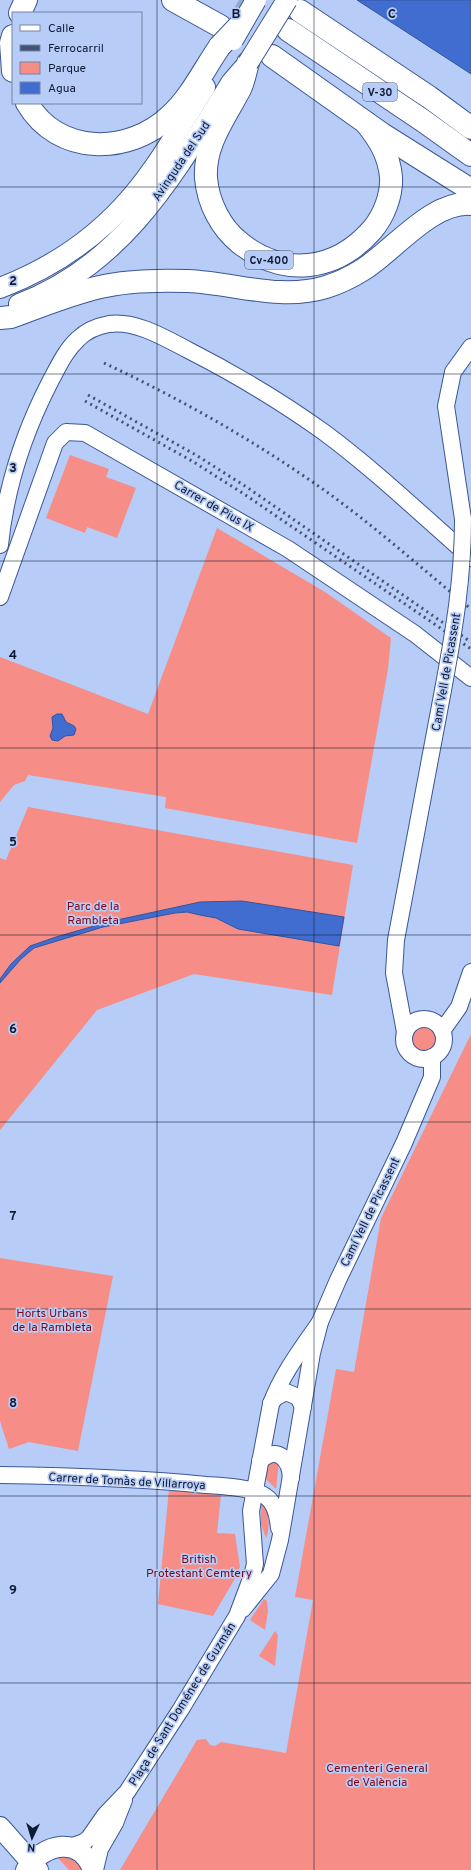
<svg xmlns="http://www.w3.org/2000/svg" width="471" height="1870" viewBox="0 0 471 1870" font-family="Overpass,sans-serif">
  <rect width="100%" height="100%" fill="#b7ccf6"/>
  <g fill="#f68d87">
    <path d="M 70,455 L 109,469 L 106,477 L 136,488 L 117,538 L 87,527 L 85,533 L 46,518 Z"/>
    <path d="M 217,528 L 325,592 L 391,638 L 388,669 L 357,843 L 165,808 L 166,797 L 28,775 L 25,781 L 14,785 L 0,802 L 0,657 L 148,714 Z"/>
    <path d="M 28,807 L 353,865 L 332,995 L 194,974 L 97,1010 L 0,1130 L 0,858 L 6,860 Z"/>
    <circle cx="425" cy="1039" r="13"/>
    <path d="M 471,1034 L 471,1870 L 120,1870 L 197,1740 L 206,1739 L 210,1745 L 215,1746 L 221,1742 L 286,1753 L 313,1600 L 295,1597 L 336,1369 L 354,1372 L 381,1218 Z"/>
    <path d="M 0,1258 L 113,1276 L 78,1451 L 29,1442 L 9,1449 L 0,1421 Z"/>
    <path d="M 268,1461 L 279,1462 L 276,1489 L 265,1478 Z"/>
    <path d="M 169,1489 L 221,1495 L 217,1533 L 235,1534 L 240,1567 L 237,1575 L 213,1616 L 158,1604 Z"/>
    <path d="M 261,1501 L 264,1502 C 268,1513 271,1527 266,1538 L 261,1524 Z"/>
    <path d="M 264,1599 L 267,1601 L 268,1611 L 265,1630 L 250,1620 Z"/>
    <path d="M 275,1631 L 278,1635 L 275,1666 L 259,1656 Z"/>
    <path d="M 59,1857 L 73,1859 L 83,1870 L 69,1870 L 58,1858 Z"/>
  </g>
  <g fill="#426dd0" stroke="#3354a1">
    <path d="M 357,0 L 471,0 L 471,74 L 465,70 Z"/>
    <path d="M 57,714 L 62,714 L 66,722 L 74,726 L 76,729 L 74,735 L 65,736 L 58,741 L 52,740 L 50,736 L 53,728 L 52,717 Z"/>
    <path d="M 242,901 L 344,917 L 339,946 L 238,929 L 216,918 L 200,915 L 187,912 L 175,913 L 103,927 L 34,948 L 21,959 L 0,983 L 0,979 L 11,964 L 30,946 L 56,937 L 108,922 L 200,902 Z"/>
  </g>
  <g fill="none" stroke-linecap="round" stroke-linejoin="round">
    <path stroke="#95a8cf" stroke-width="22" stroke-dasharray="22 11" stroke-linecap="butt" d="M 239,0 L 288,30"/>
    <defs>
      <g id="minor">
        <path d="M 463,519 L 446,406 L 453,372 L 471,347"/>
        <path d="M 0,545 C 6,486 24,432 51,380 C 59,365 66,350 78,339 C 86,331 98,326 109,324 C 135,320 165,338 188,350 C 235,374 282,402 325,433 C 376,471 423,516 471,558"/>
        <path d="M 0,597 L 55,443 L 66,432 L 85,433 L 288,549 L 415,634 L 471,678"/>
        <circle cx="424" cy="1039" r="20"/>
        <path d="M 442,1031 L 459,1007 L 471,972"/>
        <path d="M 405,1032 L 394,973 L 396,940 L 443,690"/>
        <path d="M 271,1403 L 276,1397 L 286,1392 L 298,1397 L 303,1407"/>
        <path d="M 260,1461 C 277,1445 290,1459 291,1478"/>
        <path d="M 0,1475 C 69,1476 138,1478 206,1485 C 222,1486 252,1487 265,1496 C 276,1503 278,1517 279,1528"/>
        <path d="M 243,1609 L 271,1574 L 280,1540 L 312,1353 L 320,1322 L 338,1280 L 404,1143 L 432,1077 L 432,1057"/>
        <path d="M 67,1848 L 84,1842 L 89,1838 L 105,1815 L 127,1792 L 181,1709 L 237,1616 L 252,1576 L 255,1564 L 251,1511 L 271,1404 C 282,1374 302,1348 320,1322"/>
        <path d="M 95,1870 L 100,1849 L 115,1823 L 124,1800"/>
      </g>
      <g id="major">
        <path d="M 0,288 C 52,268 97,238 133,195 C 161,162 182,123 205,87"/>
        <path d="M 19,304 C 124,265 175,173 231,83 L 243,69"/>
        <path d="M 0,1827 L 38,1870"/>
        <path d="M 26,1870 C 43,1843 81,1835 93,1870"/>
      </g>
      <g id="highway">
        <path d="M 173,0 L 220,26"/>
        <path d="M 300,11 L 429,97 L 471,128"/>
        <path d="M 20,13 L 26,0"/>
        <path d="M 288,30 L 422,120 L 471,155"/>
        <path d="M 13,36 L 11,43 L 13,71"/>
        <path d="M 272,56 L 382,134 L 471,190"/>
        <path d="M 248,63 C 245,72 244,81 240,89 C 225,118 204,144 206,178 C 208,203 221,228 240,243 C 284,278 336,271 372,230 C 384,216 392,195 391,177 C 389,155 379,139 366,123"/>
        <path d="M 27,103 C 58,156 129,155 170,116 C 191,97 204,69 220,46"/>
        <path d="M 0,318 L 11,317 C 41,306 70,294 100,287 C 129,280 159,280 188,281 C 234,283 280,301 326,287 C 339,283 353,276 364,269 C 395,249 432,201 471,204"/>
      </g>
    </defs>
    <use href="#minor" stroke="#3b5794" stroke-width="18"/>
    <use href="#major" stroke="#3b5794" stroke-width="22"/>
    <use href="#highway" stroke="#3b5794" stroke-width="24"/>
    <use href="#minor" stroke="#fff" stroke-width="16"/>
    <use href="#major" stroke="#fff" stroke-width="20"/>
    <use href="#highway" stroke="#fff" stroke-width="22"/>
    <g stroke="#455373" stroke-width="3" stroke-dasharray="2 4" stroke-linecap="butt">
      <path d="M 104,363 C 183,400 260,444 331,495 C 379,530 425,571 471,609"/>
      <path d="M 88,395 L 196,455 L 248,488 L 471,642"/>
      <path d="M 85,401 L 192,461 L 244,494 L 471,649"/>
    </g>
    <defs>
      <path id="minor-bridge" d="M 443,690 C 454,631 463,579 463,519"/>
      <g id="major-bridge">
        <path d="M 233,40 L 256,0"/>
        <path d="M 248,63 L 287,0"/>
      </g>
      <path id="highway-bridge" d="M 220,46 L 240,25"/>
    </defs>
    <use href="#minor-bridge" stroke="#3b5794" stroke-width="18" stroke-linecap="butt"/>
    <use href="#major-bridge" stroke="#3b5794" stroke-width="22" stroke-linecap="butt"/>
    <use href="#highway-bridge" stroke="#3b5794" stroke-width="24" stroke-linecap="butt"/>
    <use href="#minor-bridge" stroke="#fff" stroke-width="16"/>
    <use href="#major-bridge" stroke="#fff" stroke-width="20"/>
    <use href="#highway-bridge" stroke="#fff" stroke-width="22"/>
  </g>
  <path fill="none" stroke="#0f1a34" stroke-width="1" stroke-opacity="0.55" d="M 157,0 L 157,1870M 314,0 L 314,1870M 0,187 L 471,187M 0,374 L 471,374M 0,561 L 471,561M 0,748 L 471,748M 0,935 L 471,935M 0,1122 L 471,1122M 0,1309 L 471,1309M 0,1496 L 471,1496M 0,1683 L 471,1683"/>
  <g text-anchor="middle" stroke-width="3.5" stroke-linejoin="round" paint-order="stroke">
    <g fill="#b7ccf6" stroke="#414f6e" stroke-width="1">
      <rect x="363" y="83" width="34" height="18" rx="3"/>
      <rect x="245" y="251" width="48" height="18" rx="3"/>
    </g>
    <g font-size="11" font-weight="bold" fill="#0f1a34">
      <text x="380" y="96">V-30</text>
      <text x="269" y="264">Cv-400</text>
    </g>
    <g font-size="12" fill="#0f1a34" stroke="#b7ccf6">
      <text transform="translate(181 161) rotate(-56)" y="4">Avinguda del Sud</text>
      <text transform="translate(214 506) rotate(30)" y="4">Carrer de Pius IX</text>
      <text transform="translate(446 672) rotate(-80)" y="4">Camí Vell de Picassent</text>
      <text transform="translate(370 1212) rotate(-64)" y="4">Camí Vell de Picassent</text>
      <text transform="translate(127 1481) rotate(3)" y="4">Carrer de Tomàs de Villarroya</text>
      <text transform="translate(182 1704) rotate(-58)" y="4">Plaça de Sant Doménec de Guzmán</text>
    </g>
    <g font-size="12" fill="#810515" stroke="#b7ccf6">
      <text x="93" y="910">Parc de la<tspan x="93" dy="14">Rambleta</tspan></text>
      <text x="52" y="1317">Horts Urbans<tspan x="52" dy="14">de la Rambleta</tspan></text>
      <text x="199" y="1563">British<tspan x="199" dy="14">Protestant Cemtery</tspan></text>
      <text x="377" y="1772">Cementeri General<tspan x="377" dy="14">de València</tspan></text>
    </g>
  </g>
  <g font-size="13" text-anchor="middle" font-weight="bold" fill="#0f1a34" stroke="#b7ccf6" stroke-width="3.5" stroke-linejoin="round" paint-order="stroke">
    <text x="236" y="18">B</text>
    <text x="392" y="18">C</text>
    <text x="13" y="285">2</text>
    <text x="13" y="472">3</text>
    <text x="13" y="659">4</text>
    <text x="13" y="846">5</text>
    <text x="13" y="1033">6</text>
    <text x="13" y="1220">7</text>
    <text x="13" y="1407">8</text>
    <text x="13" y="1594">9</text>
  </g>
  <rect x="12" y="12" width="130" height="92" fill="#b7ccf6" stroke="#7485a8"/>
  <rect x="20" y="25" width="20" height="6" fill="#ffffff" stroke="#7485a8"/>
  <text x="48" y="32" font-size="12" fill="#0f1a34">Calle</text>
  <rect x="20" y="45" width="20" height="6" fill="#455373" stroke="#7485a8"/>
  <text x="48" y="52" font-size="12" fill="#0f1a34">Ferrocarril</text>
  <rect x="20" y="62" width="20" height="12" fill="#f68d87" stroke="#7485a8"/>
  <text x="48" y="72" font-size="12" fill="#0f1a34">Parque</text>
  <rect x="20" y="82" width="20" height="12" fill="#426dd0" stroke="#7485a8"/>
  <text x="48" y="92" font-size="12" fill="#0f1a34">Agua</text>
  <g transform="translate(32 1838) rotate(184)" stroke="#b7ccf6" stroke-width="3" paint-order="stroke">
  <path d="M0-3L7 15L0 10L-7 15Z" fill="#0f1a34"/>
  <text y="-6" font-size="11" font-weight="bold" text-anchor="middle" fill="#0f1a34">N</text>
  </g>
</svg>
